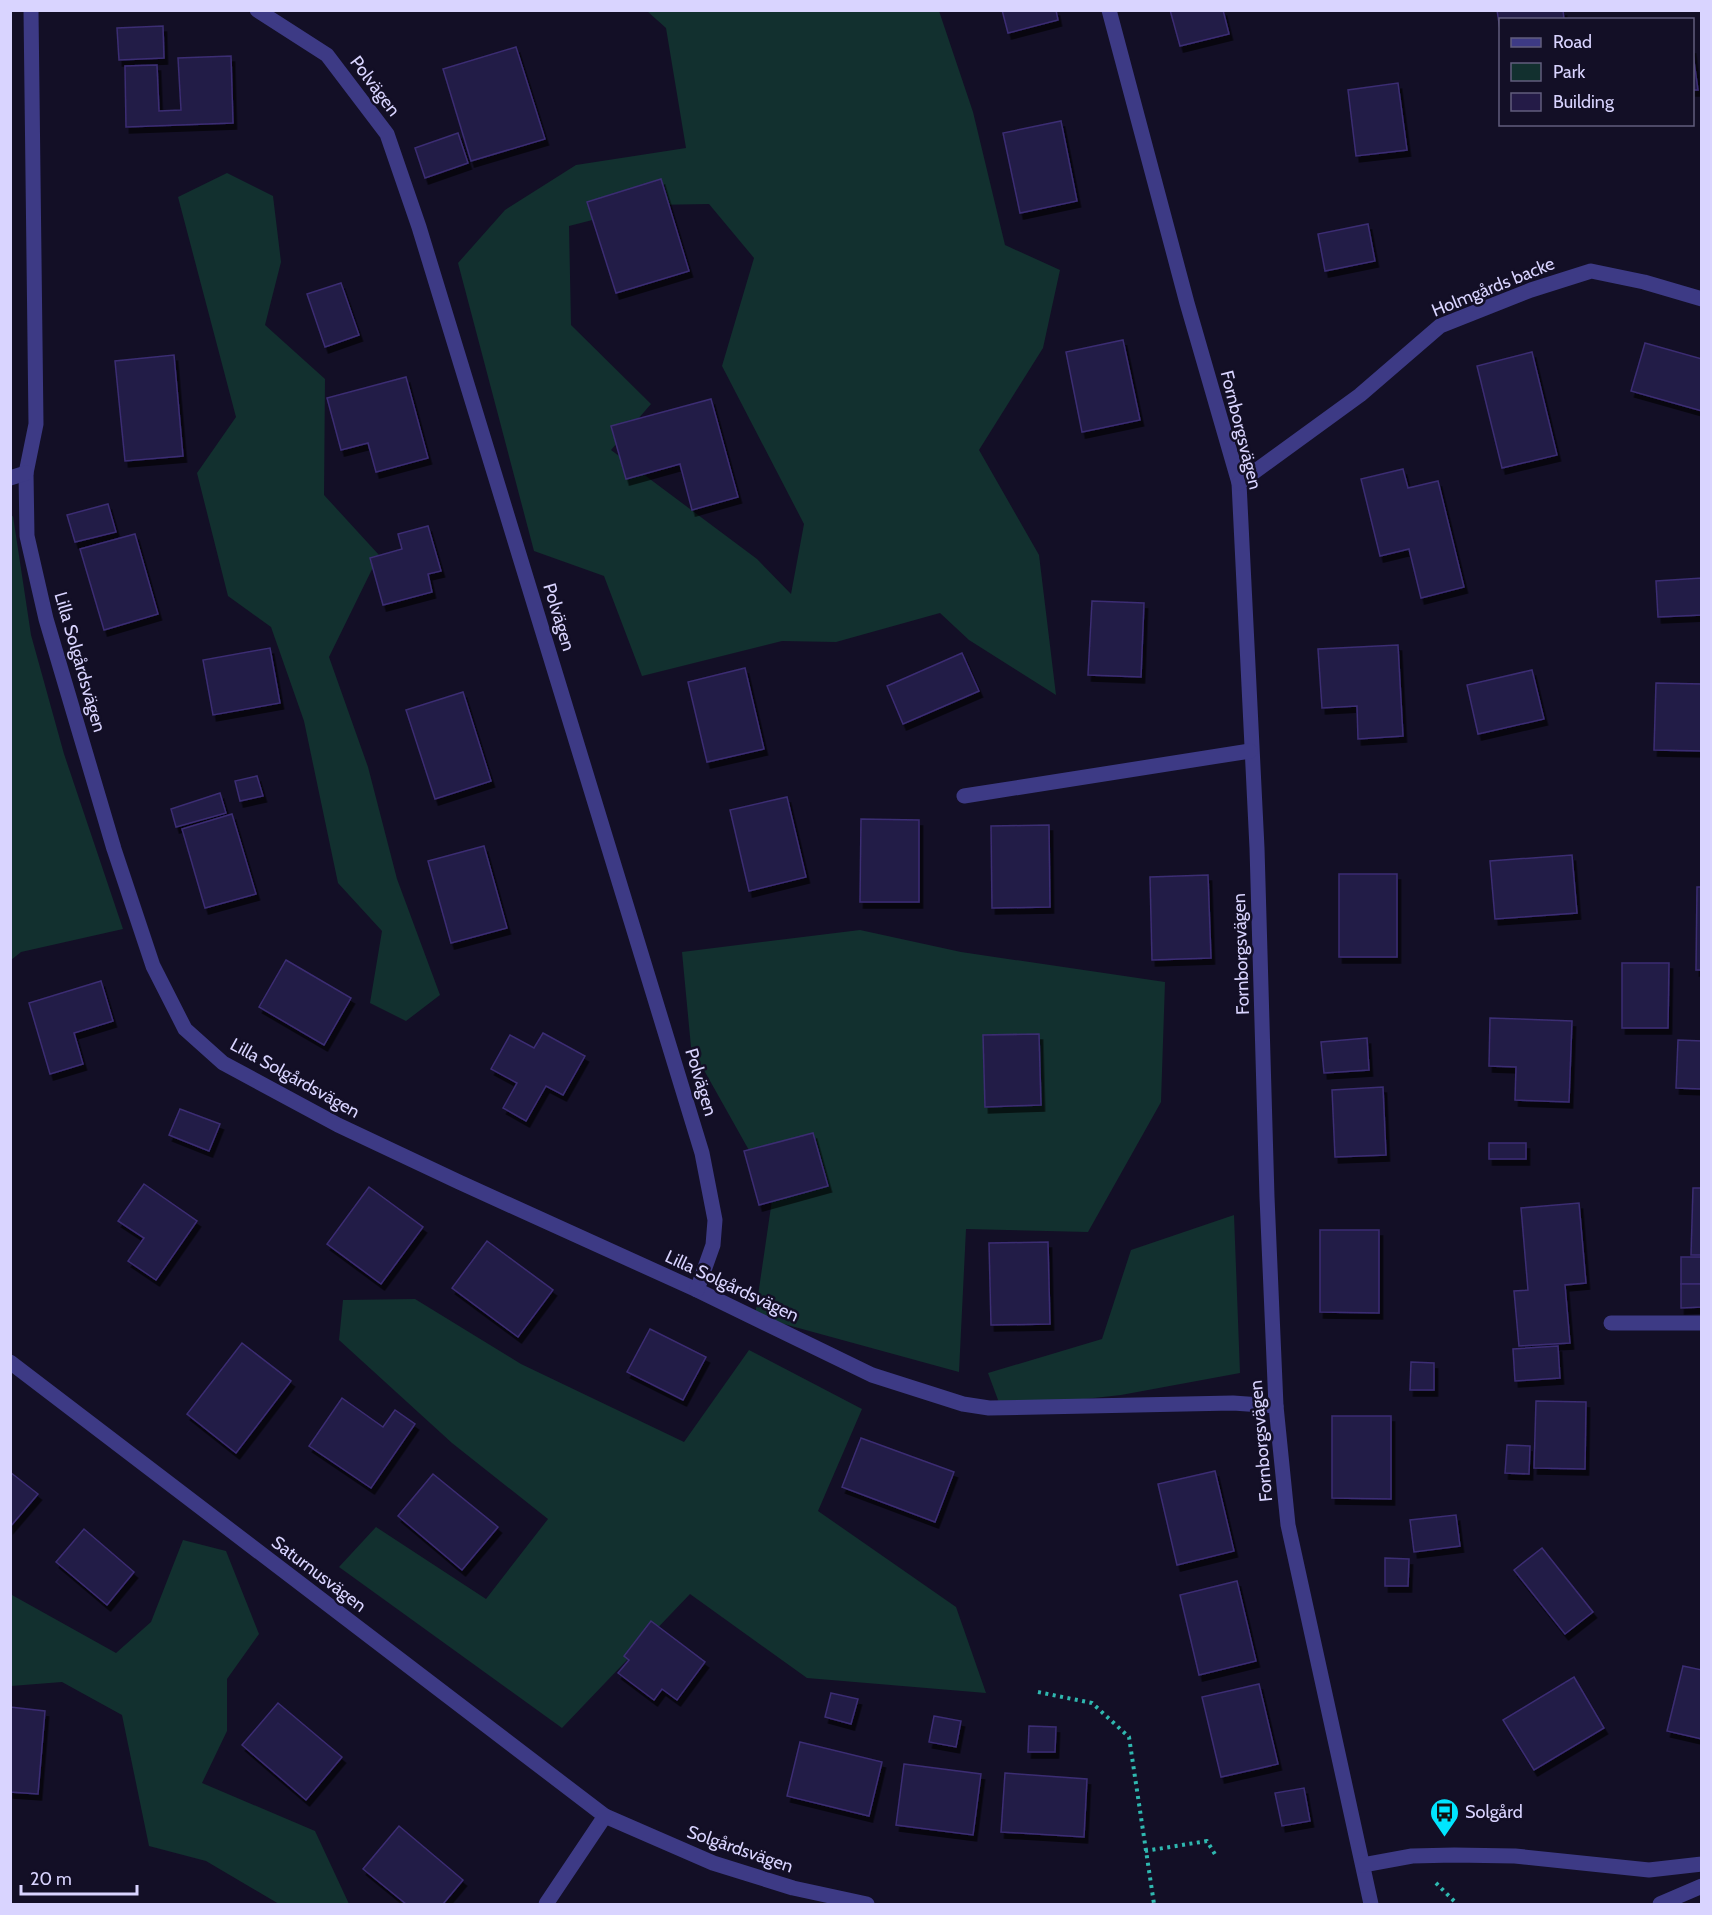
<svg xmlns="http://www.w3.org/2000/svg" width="1712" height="1915" viewBox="0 0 1712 1915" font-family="Cabin,sans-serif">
  <defs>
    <filter id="shadow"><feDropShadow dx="3.5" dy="6" stdDeviation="0" flood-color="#0009"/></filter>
  </defs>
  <rect width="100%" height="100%" fill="#130f26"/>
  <g fill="#12302f" fill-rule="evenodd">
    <path d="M 647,11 L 939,11 L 973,112 L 1005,245 L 1060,270 L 1043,348 L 979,450 L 1039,555 L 1056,695 L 969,640 L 940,613 L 836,642 L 782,641 L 642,676 L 604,576 L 534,551 L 458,263 L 505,210 L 576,165 L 686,148 L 666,28 ZM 709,204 L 754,258 L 722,366 L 804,524 L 791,594 L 757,559 L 611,450 L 651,404 L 571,325 L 569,226 L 651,205 Z"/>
    <path d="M 227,173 L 273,196 L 281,262 L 265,325 L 325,379 L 324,495 L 379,555 L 329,657 L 368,767 L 397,879 L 440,995 L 406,1021 L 370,1003 L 382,931 L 338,883 L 304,721 L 271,627 L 228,596 L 197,473 L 236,417 L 178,197 Z"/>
    <path d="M 13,516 L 31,635 L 64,754 L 123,929 L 21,952 L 11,960 L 10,517 Z"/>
    <path d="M 860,930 L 961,952 L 1165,982 L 1161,1102 L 1088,1232 L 966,1229 L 959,1372 L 755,1316 L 773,1193 L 691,1047 L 682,952 Z"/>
    <path d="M 1234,1215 L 1240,1373 L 1121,1395 L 1001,1408 L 988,1373 L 1102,1339 L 1131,1250 Z"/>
    <path d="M 415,1299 L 521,1364 L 684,1442 L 749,1350 L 862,1409 L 818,1511 L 956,1607 L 986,1693 L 807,1678 L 690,1594 L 562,1728 L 339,1567 L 376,1527 L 486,1599 L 548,1519 L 452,1443 L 339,1340 L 343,1300 Z"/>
    <path d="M 183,1540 L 226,1551 L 259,1634 L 227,1679 L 227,1731 L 202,1783 L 315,1831 L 349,1904 L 279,1904 L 206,1861 L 149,1846 L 122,1715 L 62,1682 L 11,1686 L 12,1595 L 116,1653 L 151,1622 Z"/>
  </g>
  <g fill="#241b47" stroke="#3b2d73" stroke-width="1.5" filter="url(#shadow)">
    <path d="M 1002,10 L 1056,10 L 1058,20 L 1008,33 Z"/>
    <path d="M 1170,10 L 1223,10 L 1229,34 L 1180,46 Z"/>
    <path d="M 1497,10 L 1563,10 L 1564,20 L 1500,20 L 1500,30 Z"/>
    <path d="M 163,26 L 164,58 L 119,60 L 117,28 Z"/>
    <path d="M 516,47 L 545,139 L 471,161 L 443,69 Z"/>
    <path d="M 1692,47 L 1698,90 L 1692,90 Z"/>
    <path d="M 231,56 L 233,123 L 126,127 L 125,66 L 157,65 L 159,111 L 181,110 L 178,58 Z"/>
    <path d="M 1398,83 L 1407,150 L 1356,156 L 1348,90 Z"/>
    <path d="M 1061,121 L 1077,201 L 1020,213 L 1003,133 Z"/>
    <path d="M 458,133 L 468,163 L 425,178 L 415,148 Z"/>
    <path d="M 661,179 L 689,271 L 616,293 L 587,202 Z"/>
    <path d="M 1368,224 L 1375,261 L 1325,271 L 1318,234 Z"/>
    <path d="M 341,283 L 359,335 L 325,347 L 307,294 Z"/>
    <path d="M 1123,340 L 1140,420 L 1082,432 L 1066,352 Z"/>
    <path d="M 1645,343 L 1702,359 L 1702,411 L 1631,391 Z"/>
    <path d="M 1532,352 L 1557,455 L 1502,468 L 1477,366 Z"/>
    <path d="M 174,355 L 183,456 L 125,461 L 115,361 Z"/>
    <path d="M 406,377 L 428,458 L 376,472 L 368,443 L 341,450 L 327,398 Z"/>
    <path d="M 711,399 L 738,497 L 692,510 L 680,464 L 626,479 L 611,426 Z"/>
    <path d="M 1403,469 L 1408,488 L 1438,481 L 1464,587 L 1421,598 L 1409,549 L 1380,556 L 1361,479 Z"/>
    <path d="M 108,504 L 116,532 L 75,542 L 67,515 Z"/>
    <path d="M 428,526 L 441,571 L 428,574 L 432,592 L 383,605 L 370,558 L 402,549 L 398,534 Z"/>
    <path d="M 135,534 L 158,614 L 104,630 L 80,549 Z"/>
    <path d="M 1702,578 L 1702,615 L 1658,617 L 1656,581 Z"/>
    <path d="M 1092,601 L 1144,603 L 1141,677 L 1088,675 Z"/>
    <path d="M 1398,645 L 1403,736 L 1358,739 L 1357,706 L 1322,708 L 1318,649 Z"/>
    <path d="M 270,648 L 280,703 L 213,715 L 203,660 Z"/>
    <path d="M 962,653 L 979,691 L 903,724 L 887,686 Z"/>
    <path d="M 745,668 L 764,749 L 707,762 L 688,682 Z"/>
    <path d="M 1532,670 L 1544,719 L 1478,734 L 1467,685 Z"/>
    <path d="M 1656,683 L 1702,684 L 1702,751 L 1654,750 Z"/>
    <path d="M 463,692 L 491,781 L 435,799 L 406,710 Z"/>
    <path d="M 257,776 L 263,796 L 240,801 L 235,781 Z"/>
    <path d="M 220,793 L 226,813 L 176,827 L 171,809 Z"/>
    <path d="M 787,797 L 806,877 L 749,891 L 730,810 Z"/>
    <path d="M 232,814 L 256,894 L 205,908 L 182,829 Z"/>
    <path d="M 861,819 L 919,820 L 919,902 L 860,902 Z"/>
    <path d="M 1049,825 L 1050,907 L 992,908 L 991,826 Z"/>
    <path d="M 484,846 L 507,928 L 451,943 L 428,861 Z"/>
    <path d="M 1572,855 L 1577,913 L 1495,919 L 1490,861 Z"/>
    <rect x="1339" y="874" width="58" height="83"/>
    <path d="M 1208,875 L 1211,958 L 1152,960 L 1150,877 Z"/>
    <path d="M 1697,887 L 1702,887 L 1702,970 L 1696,970 Z"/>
    <path d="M 286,960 L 351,998 L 324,1045 L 259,1007 Z"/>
    <path d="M 1622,963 L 1669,963 L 1668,1028 L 1622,1028 Z"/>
    <path d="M 101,981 L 113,1021 L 74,1033 L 83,1064 L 50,1074 L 29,1003 Z"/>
    <path d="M 1490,1018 L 1572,1021 L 1569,1102 L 1515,1100 L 1516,1067 L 1489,1066 Z"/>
    <path d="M 543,1033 L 585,1056 L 563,1095 L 546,1086 L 526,1121 L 503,1108 L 517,1083 L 491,1069 L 510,1035 L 534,1048 Z"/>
    <path d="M 1039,1034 L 1041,1105 L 985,1107 L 983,1035 Z"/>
    <path d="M 1367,1038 L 1369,1070 L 1324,1073 L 1321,1042 Z"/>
    <path d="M 1678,1040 L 1702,1041 L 1702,1089 L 1676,1088 Z"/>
    <path d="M 1383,1087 L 1386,1155 L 1335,1157 L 1332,1090 Z"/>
    <path d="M 180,1109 L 220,1124 L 209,1151 L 169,1135 Z"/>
    <path d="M 813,1133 L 828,1186 L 759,1205 L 744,1151 Z"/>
    <rect x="1489" y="1143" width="37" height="16"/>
    <path d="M 144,1184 L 197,1221 L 156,1280 L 128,1261 L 144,1238 L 118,1221 Z"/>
    <path d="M 369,1187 L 423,1227 L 381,1284 L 327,1244 Z"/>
    <path d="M 1693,1188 L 1702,1188 L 1702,1255 L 1691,1255 Z"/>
    <path d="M 1579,1203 L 1586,1283 L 1565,1285 L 1570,1343 L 1519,1346 L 1514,1291 L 1528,1290 L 1521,1208 Z"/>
    <path d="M 1320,1230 L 1379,1230 L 1379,1313 L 1320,1312 Z"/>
    <path d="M 487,1241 L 553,1290 L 518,1337 L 452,1288 Z"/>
    <path d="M 1048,1242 L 1050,1324 L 991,1325 L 989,1243 Z"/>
    <rect x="1681" y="1257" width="21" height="27"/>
    <path d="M 1681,1284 L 1702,1284 L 1702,1307 L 1681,1308 Z"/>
    <path d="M 650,1329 L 706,1357 L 683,1400 L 627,1372 Z"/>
    <path d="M 242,1343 L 291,1381 L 236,1453 L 187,1414 Z"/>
    <path d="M 1558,1346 L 1560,1378 L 1515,1381 L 1513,1349 Z"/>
    <path d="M 1411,1362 L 1434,1363 L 1434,1390 L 1410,1390 Z"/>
    <path d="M 342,1398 L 383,1427 L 395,1410 L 415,1424 L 371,1488 L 309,1446 Z"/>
    <path d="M 1536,1401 L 1586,1402 L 1585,1469 L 1534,1468 Z"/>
    <path d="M 1332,1416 L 1391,1416 L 1391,1499 L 1332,1498 Z"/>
    <path d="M 861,1438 L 954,1472 L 935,1522 L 842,1487 Z"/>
    <path d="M 1507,1445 L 1530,1446 L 1529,1474 L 1505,1473 Z"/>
    <path d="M 1215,1471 L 1234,1551 L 1177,1565 L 1158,1484 Z"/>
    <path d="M 10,1472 L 38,1494 L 10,1527 Z"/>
    <path d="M 433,1474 L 498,1527 L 462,1570 L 398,1516 Z"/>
    <path d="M 1456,1515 L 1460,1546 L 1414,1552 L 1410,1520 Z"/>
    <path d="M 84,1529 L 134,1572 L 107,1605 L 56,1562 Z"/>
    <path d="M 1542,1548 L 1593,1612 L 1565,1634 L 1514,1570 Z"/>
    <path d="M 1385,1558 L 1409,1559 L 1408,1586 L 1385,1586 Z"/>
    <path d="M 1237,1581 L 1256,1661 L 1199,1675 L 1180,1595 Z"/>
    <path d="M 651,1621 L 705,1662 L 677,1700 L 662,1689 L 654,1700 L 618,1673 L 629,1660 L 624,1656 Z"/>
    <path d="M 1683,1666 L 1702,1670 L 1702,1739 L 1667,1731 Z"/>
    <path d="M 1574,1677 L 1604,1728 L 1534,1770 L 1503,1720 Z"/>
    <path d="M 1259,1684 L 1278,1764 L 1221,1777 L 1202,1697 Z"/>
    <path d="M 831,1693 L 858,1699 L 851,1724 L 825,1717 Z"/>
    <path d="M 278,1703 L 342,1757 L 306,1800 L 242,1745 Z"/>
    <path d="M 10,1707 L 45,1711 L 38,1794 L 10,1792 Z"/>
    <path d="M 934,1716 L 961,1721 L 956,1747 L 929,1742 Z"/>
    <path d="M 1029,1726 L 1056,1727 L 1055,1752 L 1028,1752 Z"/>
    <path d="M 800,1742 L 882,1762 L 869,1816 L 787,1796 Z"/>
    <path d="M 904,1764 L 981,1774 L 973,1835 L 896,1825 Z"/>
    <path d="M 1005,1773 L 1087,1779 L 1084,1837 L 1001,1832 Z"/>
    <path d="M 1304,1788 L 1310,1821 L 1282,1826 L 1275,1793 Z"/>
    <path d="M 399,1826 L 463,1880 L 443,1904 L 406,1904 L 363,1869 Z"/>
  </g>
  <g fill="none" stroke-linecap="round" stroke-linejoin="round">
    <g stroke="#2fb8b0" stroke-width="4" stroke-dasharray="3 4.5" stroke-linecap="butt">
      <path d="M 1038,1692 L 1092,1703 L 1129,1737 L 1154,1904"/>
      <path d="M 1145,1851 L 1207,1841 L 1216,1856"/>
      <path d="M 1436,1883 L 1457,1904"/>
    </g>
    <g stroke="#3d3a85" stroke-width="15">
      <path d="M 31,10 L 36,424 L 26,473 L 27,536 L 46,619 L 114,849 L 153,966 L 185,1029 L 223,1063 L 338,1125 L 459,1182 L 697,1290 L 872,1375 L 963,1404 L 989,1408 L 1233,1403 L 1276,1406"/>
      <path d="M 257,10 L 327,55 L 387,134 L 419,227 L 702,1153 L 715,1220 L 713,1245 L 697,1290"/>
      <path d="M 1109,10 L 1187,303 L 1239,483 L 1257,848 L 1267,1197 L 1276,1406 L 1288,1525 L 1371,1904"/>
      <path d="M 10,478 L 26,473"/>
      <path d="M 1239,483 L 1360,395 L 1440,326 L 1531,290 L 1591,271 L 1644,282 L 1702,299"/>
      <path d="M 964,796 L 1250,751"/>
      <path d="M 1611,1323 L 1702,1323"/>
      <path d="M 10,1362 L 605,1816 L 713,1863 L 793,1888 L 867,1904"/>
      <path d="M 1363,1865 L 1412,1856 L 1454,1855 L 1515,1856 L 1649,1870 L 1702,1864"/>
      <path d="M 546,1904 L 605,1816"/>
      <path d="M 1660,1904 L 1702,1886"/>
    </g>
  </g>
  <defs>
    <symbol id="bus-pin" viewBox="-11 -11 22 30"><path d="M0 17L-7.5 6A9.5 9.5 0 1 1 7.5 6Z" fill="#00e5ff" stroke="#130f26"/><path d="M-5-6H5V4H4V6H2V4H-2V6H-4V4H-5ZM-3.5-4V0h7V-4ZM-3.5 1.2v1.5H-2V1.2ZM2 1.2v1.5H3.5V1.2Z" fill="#111"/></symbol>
  </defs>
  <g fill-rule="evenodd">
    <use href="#bus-pin" x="1428" y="1796" width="33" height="45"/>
  </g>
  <g text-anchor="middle" stroke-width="5" stroke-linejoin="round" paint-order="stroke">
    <g font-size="18" fill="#d9d4ff" stroke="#130f26">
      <text transform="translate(375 86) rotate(53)" y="6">Polvägen</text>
      <text transform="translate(1493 287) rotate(-22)" y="6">Holmgårds backe</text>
      <text transform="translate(1241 430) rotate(76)" y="6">Fornborgsvägen</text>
      <text transform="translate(559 617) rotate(73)" y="6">Polvägen</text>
      <text transform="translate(80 662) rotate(74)" y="6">Lilla Solgårdsvägen</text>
      <text transform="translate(1241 954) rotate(-92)" y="6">Fornborgsvägen</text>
      <text transform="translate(295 1078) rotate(29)" y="6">Lilla Solgårdsvägen</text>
      <text transform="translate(701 1082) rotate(73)" y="6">Polvägen</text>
      <text transform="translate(732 1286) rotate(25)" y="6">Lilla Solgårdsvägen</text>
      <text transform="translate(1261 1441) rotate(-95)" y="6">Fornborgsvägen</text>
      <text transform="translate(319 1574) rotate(37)" y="6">Saturnusvägen</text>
      <text transform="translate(740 1849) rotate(19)" y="6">Solgårdsvägen</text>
    </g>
    <g font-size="18" fill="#d9d4ff" stroke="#130f26" text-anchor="start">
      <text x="1465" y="1818">Solgård</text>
    </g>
  </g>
  <rect width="1712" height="1915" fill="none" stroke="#d9d4ff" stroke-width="24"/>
  <rect x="1499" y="18" width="195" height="108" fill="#130f26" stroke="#625e7d" stroke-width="1.5"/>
  <rect x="1511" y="38" width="30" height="9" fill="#3d3a85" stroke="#625e7d" stroke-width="1.5"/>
  <text x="1553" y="48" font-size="18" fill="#d9d4ff">Road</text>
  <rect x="1511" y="63" width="30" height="18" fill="#12302f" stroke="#625e7d" stroke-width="1.5"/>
  <text x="1553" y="78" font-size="18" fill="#d9d4ff">Park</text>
  <rect x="1511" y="93" width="30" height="18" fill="#241b47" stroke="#625e7d" stroke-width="1.5"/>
  <text x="1553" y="108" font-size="18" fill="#d9d4ff">Building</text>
  <path d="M21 1885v9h116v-9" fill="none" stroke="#d9d4ff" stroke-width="3"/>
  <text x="30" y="1885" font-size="18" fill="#d9d4ff" stroke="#130f26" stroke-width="4.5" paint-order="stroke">20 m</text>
</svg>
